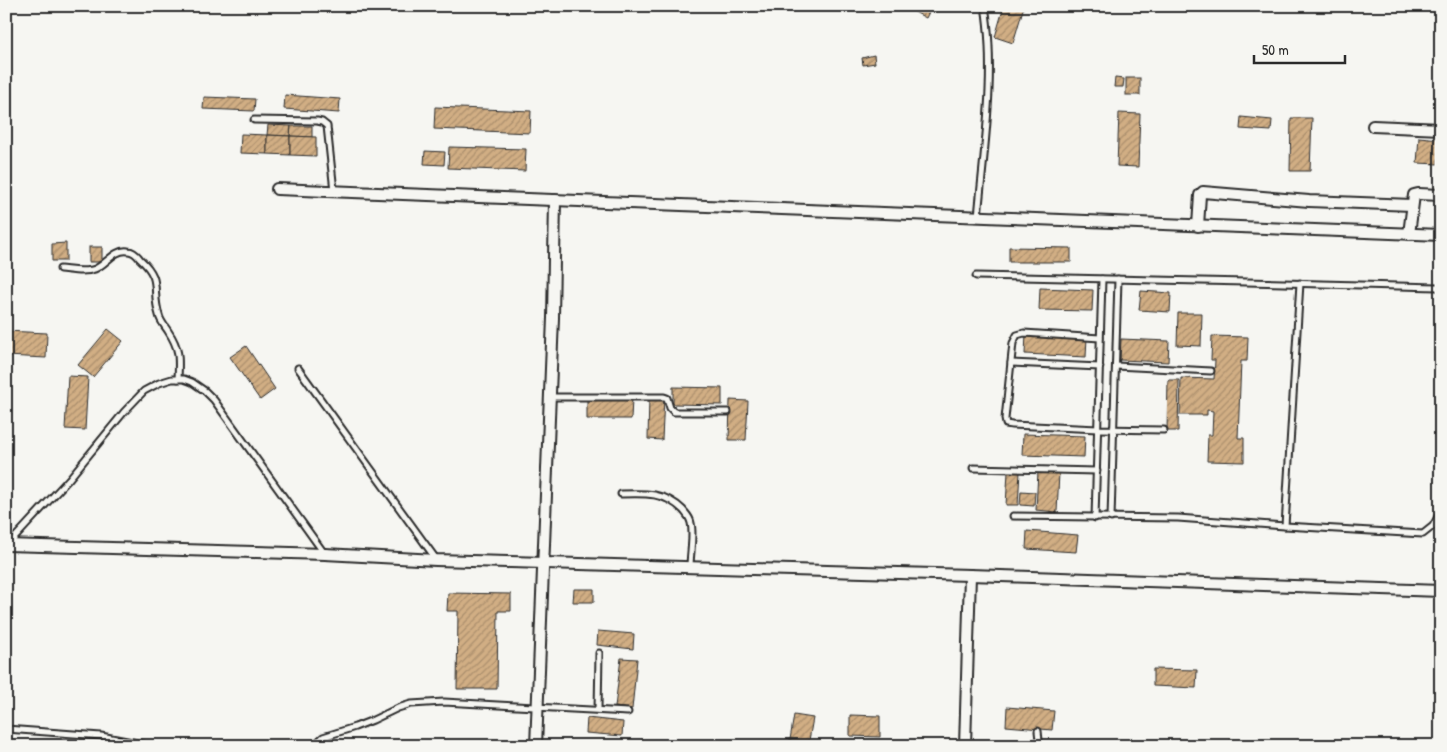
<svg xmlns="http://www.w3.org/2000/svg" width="1447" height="752" viewBox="0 0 1447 752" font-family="'Patrick Hand',sans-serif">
  <defs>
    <pattern id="building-hatch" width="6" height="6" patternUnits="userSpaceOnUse" patternTransform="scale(1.25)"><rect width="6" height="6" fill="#d1ae84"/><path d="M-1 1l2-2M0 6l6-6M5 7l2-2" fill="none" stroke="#aa8e6c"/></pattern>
  </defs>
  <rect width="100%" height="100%" fill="#f6f6f2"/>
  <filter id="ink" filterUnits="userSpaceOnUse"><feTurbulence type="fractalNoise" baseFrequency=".02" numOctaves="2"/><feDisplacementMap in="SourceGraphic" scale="10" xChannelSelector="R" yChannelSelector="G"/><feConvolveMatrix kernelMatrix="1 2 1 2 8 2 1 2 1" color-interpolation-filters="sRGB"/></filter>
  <g filter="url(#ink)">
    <g fill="url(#building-hatch)" stroke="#2b2b2b">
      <path d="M 903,6 L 932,6 L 926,18 Z"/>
      <path d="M 1004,6 L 1024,6 L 1013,43 L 995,37 Z"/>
      <path d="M 874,55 L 875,63 L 863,65 L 862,58 Z"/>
      <path d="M 1115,78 L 1124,79 L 1123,87 L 1114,87 Z"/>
      <rect x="1126" y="78" width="14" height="17"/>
      <path d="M 285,95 L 340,99 L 339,113 L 284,109 Z"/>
      <path d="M 204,97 L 255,99 L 254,111 L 203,109 Z"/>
      <path d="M 435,107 L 531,111 L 530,133 L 434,129 Z"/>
      <path d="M 1119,113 L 1140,114 L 1138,167 L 1117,166 Z"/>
      <path d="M 1241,117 L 1272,120 L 1271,131 L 1240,129 Z"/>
      <path d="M 1291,118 L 1312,118 L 1310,171 L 1290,171 Z"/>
      <path d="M 268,125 L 291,126 L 290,136 L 267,135 Z"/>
      <path d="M 291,126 L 312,126 L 312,137 L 290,136 Z"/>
      <path d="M 241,134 L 267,135 L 267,154 L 240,153 Z"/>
      <path d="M 267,135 L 290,136 L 290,155 L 267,154 Z"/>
      <path d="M 290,136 L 316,137 L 316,156 L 290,155 Z"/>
      <path d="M 1419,137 L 1440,139 L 1438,164 L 1417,163 Z"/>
      <path d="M 449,147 L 526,149 L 525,171 L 448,168 Z"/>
      <path d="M 425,151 L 445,152 L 444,165 L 424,164 Z"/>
      <path d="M 66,243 L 66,261 L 52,261 L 52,244 Z"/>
      <rect x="89" y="247" width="13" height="15"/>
      <path d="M 1009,247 L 1071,248 L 1071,262 L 1009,262 Z"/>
      <path d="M 1040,288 L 1093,290 L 1092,311 L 1039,310 Z"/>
      <path d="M 1141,291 L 1171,293 L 1170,312 L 1139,310 Z"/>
      <path d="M 1178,313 L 1202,313 L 1201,346 L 1177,345 Z"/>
      <path d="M 108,329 L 123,341 L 93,377 L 78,365 Z"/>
      <path d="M 6,331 L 47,333 L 46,358 L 6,356 Z"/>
      <path d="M 1026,334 L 1087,337 L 1086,357 L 1025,354 Z"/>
      <path d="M 1212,336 L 1248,337 L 1247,361 L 1241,361 L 1238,438 L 1244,438 L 1244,462 L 1207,461 L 1208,435 L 1212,435 L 1213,411 L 1207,410 L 1207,415 L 1180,415 L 1181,378 L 1214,379 L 1215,360 L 1211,360 Z"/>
      <path d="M 1121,339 L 1169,341 L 1168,362 L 1120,360 Z"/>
      <path d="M 246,346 L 275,389 L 260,400 L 230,357 Z"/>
      <path d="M 68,376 L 88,377 L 85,430 L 65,429 Z"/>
      <path d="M 1168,380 L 1179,380 L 1178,431 L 1167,431 Z"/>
      <path d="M 673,387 L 722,388 L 722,405 L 673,404 Z"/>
      <path d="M 649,397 L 664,397 L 662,440 L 648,439 Z"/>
      <path d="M 587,399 L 632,399 L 631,419 L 587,419 Z"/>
      <path d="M 730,400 L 748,401 L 746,440 L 729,440 Z"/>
      <path d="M 1023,434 L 1085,436 L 1084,457 L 1022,455 Z"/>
      <path d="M 1038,471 L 1059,473 L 1057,512 L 1036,510 Z"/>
      <path d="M 1008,472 L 1020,472 L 1018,505 L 1006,505 Z"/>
      <path d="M 1021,491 L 1035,492 L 1034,506 L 1020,505 Z"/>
      <path d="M 1027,531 L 1078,535 L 1076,552 L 1026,549 Z"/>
      <path d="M 574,589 L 594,589 L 594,602 L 573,602 Z"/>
      <path d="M 448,593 L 511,594 L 511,611 L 498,611 L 497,689 L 457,689 L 458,611 L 447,611 Z"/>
      <path d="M 598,631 L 634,634 L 633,649 L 597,645 Z"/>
      <path d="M 621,658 L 637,659 L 632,709 L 615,707 Z"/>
      <path d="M 1153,669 L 1197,670 L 1196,688 L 1153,686 Z"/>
      <path d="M 1007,707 L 1054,711 L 1052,730 L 1006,726 Z"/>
      <path d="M 794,715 L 813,718 L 808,746 L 789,746 Z"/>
      <path d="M 850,715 L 880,716 L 880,737 L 850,736 Z"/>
      <path d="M 587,718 L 623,722 L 622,736 L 586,733 Z"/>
      <rect x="1230" y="740" width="36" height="6"/>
    </g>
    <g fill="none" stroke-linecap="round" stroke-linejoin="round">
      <defs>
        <g id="service">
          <path d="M 254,120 L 317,121 L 322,122 L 327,126 L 334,191"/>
          <path d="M 978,217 C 984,149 996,73 985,6"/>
          <path d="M 60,269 C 71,270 84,273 95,269 C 106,265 114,249 128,251 C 132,251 137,255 140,259 C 163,280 151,289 159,315 C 160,321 165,326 168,331 C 180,349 179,358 178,379"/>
          <path d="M 976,276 L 1246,282 L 1437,287 L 1441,289"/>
          <path d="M 1100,338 L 1024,333 L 1017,335 L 1013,343 L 1005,419 L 1006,424 L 1012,425 L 1098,429 L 1164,430"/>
          <path d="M 1011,363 L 1100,367"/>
          <path d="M 1116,366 L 1211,371"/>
          <path d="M 298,368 L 436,559"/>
          <path d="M 550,397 L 664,397 L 667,398 L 670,408 L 674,412 L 728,412"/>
          <path d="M 973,468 L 1097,471"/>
          <path d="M 621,494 C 645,493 665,492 683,510 C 687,515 690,517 691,523 C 694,535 690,554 690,567"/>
          <path d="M 1013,516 L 1178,518 L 1285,526 L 1423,534 L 1433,526 L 1441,511"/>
          <path d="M 1095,518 L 1102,279"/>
          <path d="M 1111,518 L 1118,279"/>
          <path d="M 1285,526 L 1300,283"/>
          <path d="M 8,545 L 69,479 L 124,412 L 144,391 L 159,383 L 172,379 L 184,379 L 192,382 L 205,391 L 214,400 L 324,553"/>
          <path d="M 598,710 L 599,653"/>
          <path d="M 6,729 L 101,736 L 153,746"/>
          <path d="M 965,744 L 991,746"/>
          <path d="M 313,746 L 323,737 L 355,727 L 373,720 L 398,708 L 411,704 L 444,702 L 628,712"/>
          <path d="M 1036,746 L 1039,740 L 1038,731"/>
        </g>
        <g id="minor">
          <path d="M 1373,126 L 1441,129"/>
          <path d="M 277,189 L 1441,235"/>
          <path d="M 1198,226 L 1200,195 L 1203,192 L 1309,201 L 1412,205"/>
          <path d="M 1409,234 L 1414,195 L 1418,194 L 1441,195"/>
          <path d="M 6,545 L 325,554 L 436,560 L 970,575 L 1441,591"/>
          <path d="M 536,746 L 553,318 L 555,200"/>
          <path d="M 965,746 L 970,575"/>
        </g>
      </defs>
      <use href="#service" stroke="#2b2b2b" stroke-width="9"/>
      <use href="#minor" stroke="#2b2b2b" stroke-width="14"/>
      <use href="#service" stroke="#f6f6f2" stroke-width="5"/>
      <use href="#minor" stroke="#f6f6f2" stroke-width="10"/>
    </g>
  </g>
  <rect width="1447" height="752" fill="none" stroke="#f6f6f2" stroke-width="25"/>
  <rect x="12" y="12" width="1422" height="727" fill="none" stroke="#2b2b2b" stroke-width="2" filter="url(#ink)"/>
  <path d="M1254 55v8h91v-8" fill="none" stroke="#2b2b2b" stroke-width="2.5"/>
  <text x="1262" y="55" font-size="15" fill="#2b2b2b" stroke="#f6f6f2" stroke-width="4" paint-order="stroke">50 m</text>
</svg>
